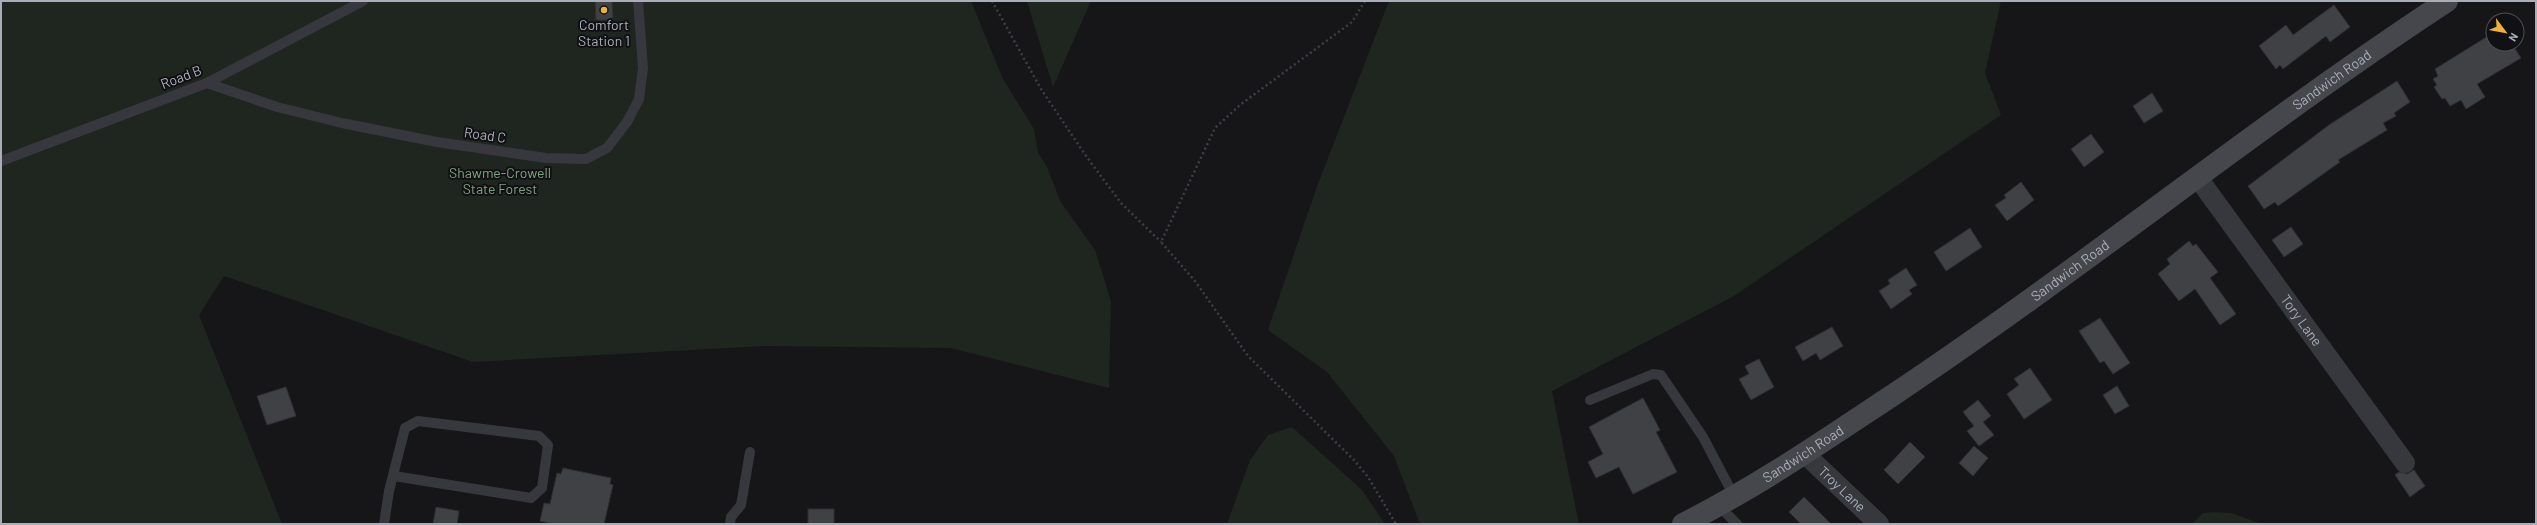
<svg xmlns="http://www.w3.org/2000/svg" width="2537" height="525" viewBox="0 0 2537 525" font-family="Barlow,sans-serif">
  <rect width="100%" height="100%" fill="#161618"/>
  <g fill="#1e261f">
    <path d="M 1,1 L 971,1 L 1003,79 L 1034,129 L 1038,152 L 1048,169 L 1060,201 L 1095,250 L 1111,301 L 1109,388 L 951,348 L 765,346 L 473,362 L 224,276 L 199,315 L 282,524 L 1,524 Z"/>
    <path d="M 1027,1 L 1091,1 L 1053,87 Z"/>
    <path d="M 1389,1 L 2001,1 L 1985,73 L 2001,115 L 1734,296 L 1552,391 L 1579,524 L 1420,524 L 1394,456 L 1327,372 L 1268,330 L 1316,189 Z"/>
    <path d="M 1292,427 L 1362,490 L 1385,524 L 1227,524 L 1250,460 L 1268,435 Z"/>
    <path d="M 2213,512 L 2231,513 L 2262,524 L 2192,524 L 2203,513 Z"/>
  </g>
  <g fill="#404145" stroke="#303034">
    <path d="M 595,1 L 612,1 L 613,20 L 596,20 Z"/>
    <path d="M 2334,5 L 2350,27 L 2330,42 L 2326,36 L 2283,69 L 2280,65 L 2276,69 L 2259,46 L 2286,25 L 2293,35 Z"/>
    <path d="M 2493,33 L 2493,44 L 2512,44 L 2521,58 L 2477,84 L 2485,97 L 2466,109 L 2461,100 L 2450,106 L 2445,98 L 2442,99 L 2434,87 L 2437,85 L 2433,79 L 2438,76 L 2435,69 Z"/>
    <path d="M 2397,81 L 2410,102 L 2394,113 L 2396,116 L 2383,123 L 2387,130 L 2338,160 L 2340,162 L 2278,206 L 2275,202 L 2264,209 L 2248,186 L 2329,125 Z"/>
    <path d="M 2152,93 L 2163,111 L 2144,123 L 2133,106 Z"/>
    <path d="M 2091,134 L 2104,152 L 2084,167 L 2071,149 Z"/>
    <path d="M 2021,182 L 2034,200 L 2007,221 L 1995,205 L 2006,198 L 2004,195 Z"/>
    <path d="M 2291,227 L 2303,244 L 2284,257 L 2272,240 Z"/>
    <path d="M 1970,228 L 1982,247 L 1946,271 L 1934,252 Z"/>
    <path d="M 2189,241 L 2193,246 L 2196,244 L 2218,272 L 2210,278 L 2236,314 L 2220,325 L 2195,289 L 2179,301 L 2158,274 L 2170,264 L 2167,259 Z"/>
    <path d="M 1906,268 L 1917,285 L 1909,290 L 1912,294 L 1891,309 L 1879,291 L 1890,284 L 1888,280 Z"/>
    <path d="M 2100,318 L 2130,363 L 2113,374 L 2104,361 L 2100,363 L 2079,331 Z"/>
    <path d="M 1832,327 L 1843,346 L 1820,360 L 1816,353 L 1803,361 L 1795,347 Z"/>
    <path d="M 1759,359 L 1774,387 L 1751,400 L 1739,379 L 1749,374 L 1745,366 Z"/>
    <path d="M 2030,368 L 2052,400 L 2024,419 L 2007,394 L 2019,385 L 2014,379 Z"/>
    <path d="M 2117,386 L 2129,406 L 2115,414 L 2103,395 Z"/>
    <path d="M 286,387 L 296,416 L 267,425 L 257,396 Z"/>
    <path d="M 1643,398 L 1660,430 L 1656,432 L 1677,472 L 1633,494 L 1619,467 L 1596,478 L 1588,462 L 1603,454 L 1589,427 Z"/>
    <path d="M 1978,400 L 1991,416 L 1983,422 L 1994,435 L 1979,446 L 1967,431 L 1974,426 L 1963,412 Z"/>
    <path d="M 1910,442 L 1925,457 L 1898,484 L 1884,470 Z"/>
    <path d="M 1974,446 L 1988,458 L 1973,476 L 1959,463 Z"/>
    <path d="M 563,468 L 611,478 L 610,484 L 613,485 L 604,524 L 554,524 L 540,521 L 544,503 L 550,504 L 557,473 L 561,474 Z"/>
    <path d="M 2414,470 L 2425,486 L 2410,497 L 2395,475 L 2399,472 L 2407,474 Z"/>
    <path d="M 1804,497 L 1831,524 L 1801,524 L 1789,512 Z"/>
    <path d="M 436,507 L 459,511 L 457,524 L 433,524 Z"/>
    <rect x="808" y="509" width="26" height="15"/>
  </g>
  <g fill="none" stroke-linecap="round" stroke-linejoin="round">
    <g stroke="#3d3f44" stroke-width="2.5" stroke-dasharray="2 3" stroke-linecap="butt">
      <path d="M 992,1 L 1041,89 L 1086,156 L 1121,203 L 1161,242"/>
      <path d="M 1365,1 L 1352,22 L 1240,105 L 1215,128 L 1161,242 L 1195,281 L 1248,356 L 1354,460 L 1368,477 L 1396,524"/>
    </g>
    <g stroke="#37383d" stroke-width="10">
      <path d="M 207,83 L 277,107 L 342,123 L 437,142 L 546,158 L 586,159 L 607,148 L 627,122 L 639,99 L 643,68 L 638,1"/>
      <path d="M 1,161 L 207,83 L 363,1"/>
      <path d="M 1590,400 L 1653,374 L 1661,375 L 1703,437 L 1734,496"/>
      <path d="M 1719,506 L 1737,524"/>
      <path d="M 384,524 L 389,491 L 405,428 L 418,421 L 539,436 L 548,445 L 542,488 L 531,498 L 394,476"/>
      <path d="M 730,524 L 731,517 L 741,505 L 750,452"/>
    </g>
    <g stroke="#37383d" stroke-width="20">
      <path id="s1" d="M 2198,178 L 2405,463"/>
      <path id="s2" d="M 1805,454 L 1879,524"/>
    </g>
    <path stroke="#45474d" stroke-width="22" id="s3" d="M 1683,524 C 1757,487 1825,440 1893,395 C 2082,269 2258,125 2447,1"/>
  </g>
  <circle fill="#f2b134" stroke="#111113" stroke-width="1.5" cx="604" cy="10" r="4"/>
  <g text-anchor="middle" stroke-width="4" stroke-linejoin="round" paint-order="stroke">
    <g font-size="14" fill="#a8adb8" stroke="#111113">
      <text x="604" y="30">Comfort<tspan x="604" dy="16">Station 1</tspan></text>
    </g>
    <g font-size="14" fill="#a8adb8" stroke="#111113">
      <text transform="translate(181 77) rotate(-21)" y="5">Road B</text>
      <text dy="5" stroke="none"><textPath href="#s3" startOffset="787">Sandwich Road</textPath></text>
      <text transform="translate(485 135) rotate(8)" y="5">Road C</text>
      <text dy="5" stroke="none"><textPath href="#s3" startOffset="463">Sandwich Road</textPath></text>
      <text dy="5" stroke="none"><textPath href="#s1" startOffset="176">Tory Lane</textPath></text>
      <text dy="5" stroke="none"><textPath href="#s3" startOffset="139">Sandwich Road</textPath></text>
      <text dy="5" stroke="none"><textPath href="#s2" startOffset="51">Troy Lane</textPath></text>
    </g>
    <g font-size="14" fill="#7fa381" stroke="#111113">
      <text x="500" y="178">Shawme-Crowell<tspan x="500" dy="16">State Forest</tspan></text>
    </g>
  </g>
  <rect width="2537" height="525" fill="none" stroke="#a8adb8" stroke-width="4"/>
  <g transform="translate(2505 32) rotate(122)"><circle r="19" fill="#111113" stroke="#4d4f55"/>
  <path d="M0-3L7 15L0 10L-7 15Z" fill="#f2b134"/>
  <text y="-6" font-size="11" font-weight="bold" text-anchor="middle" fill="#a8adb8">N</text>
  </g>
</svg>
